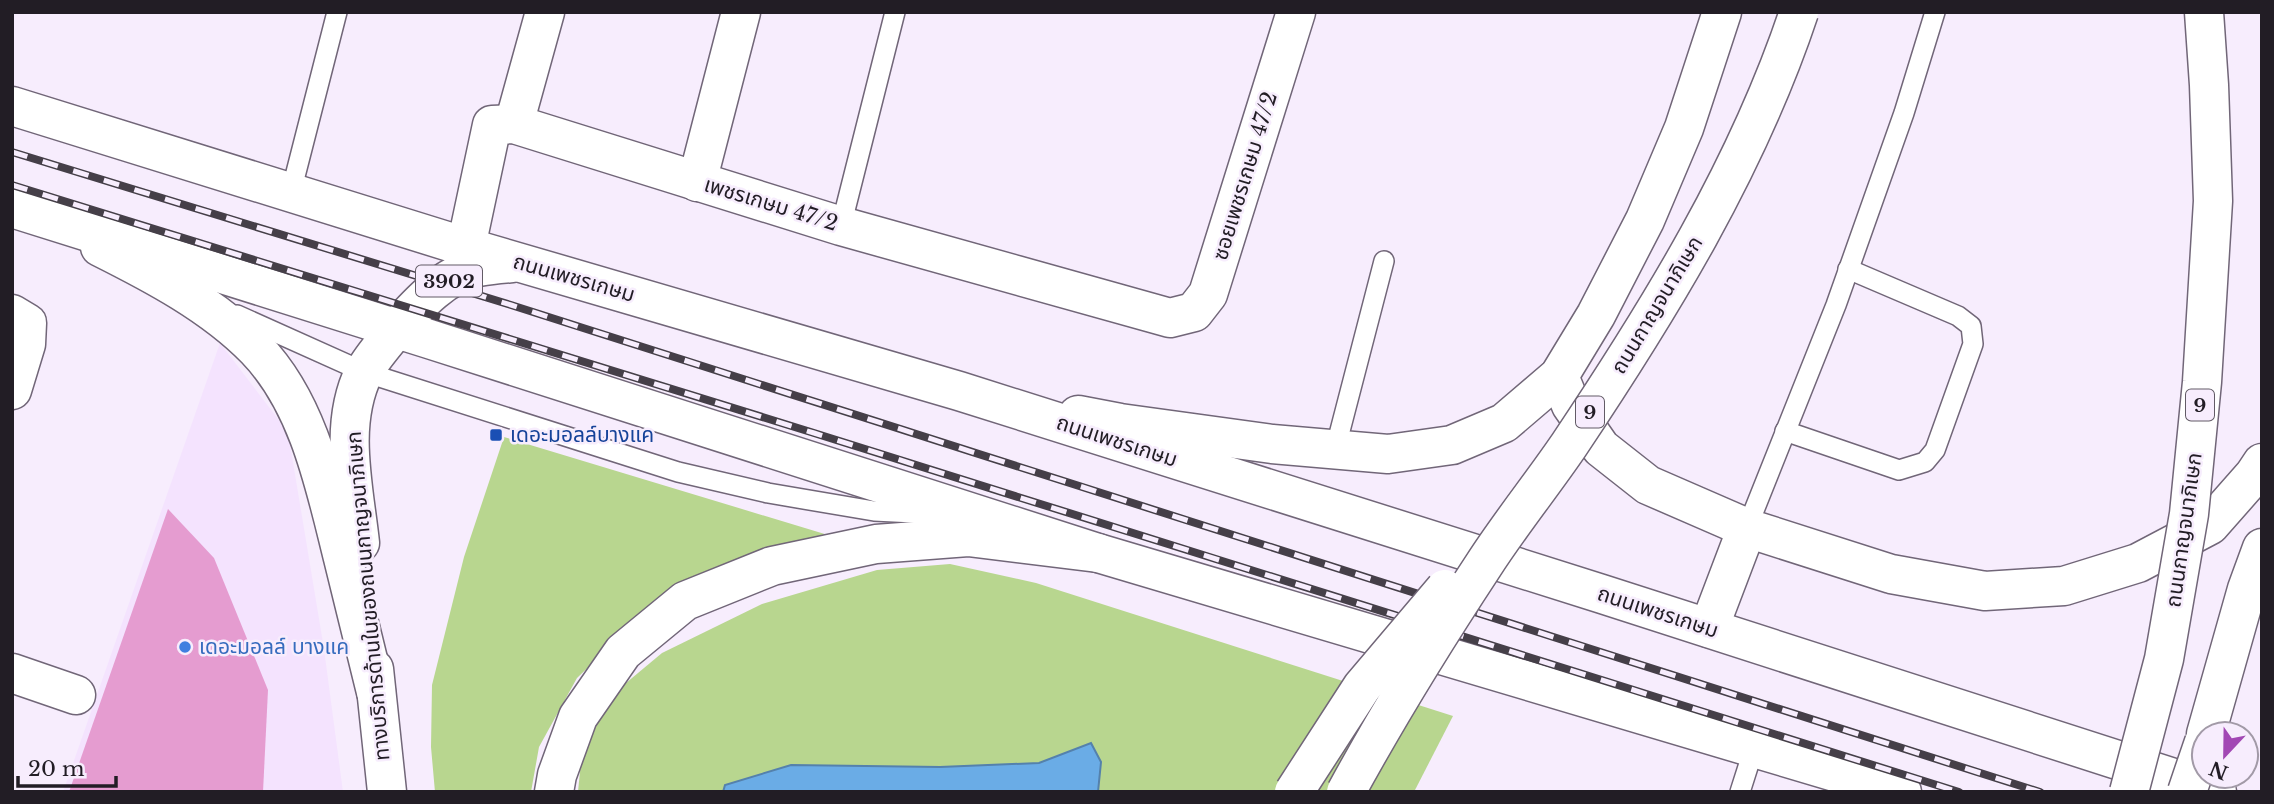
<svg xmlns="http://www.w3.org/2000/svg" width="2274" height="804" viewBox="0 0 2274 804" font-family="'Libre Baskerville','Noto Sans Thai',serif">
  <rect width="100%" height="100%" fill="#f7edfd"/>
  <path fill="#f4e3fe" d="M 220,343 L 288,432 L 324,649 L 343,792 L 63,792 Z"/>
  <g fill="#b8d68f">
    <path d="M 504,437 L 828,535 L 667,592 L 577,678 L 539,747 L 531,792 L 435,792 L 431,747 L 432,685 L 464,557 Z"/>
    <path d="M 950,564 L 1036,583 L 1453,716 L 1414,792 L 578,792 L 582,751 L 602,703 L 662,653 L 762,604 L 877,570 Z"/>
  </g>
  <path fill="#6aace6" stroke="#5481ac" stroke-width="2" d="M 1091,743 L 1101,762 L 1098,792 L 723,792 L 725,785 L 791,765 L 940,767 L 1039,763 Z"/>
  <path fill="#e59cd0" d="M 168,509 L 214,558 L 268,690 L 263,792 L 69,792 Z"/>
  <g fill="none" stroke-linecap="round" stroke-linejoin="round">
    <defs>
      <g id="service">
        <path d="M 291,192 L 337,12"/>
        <path d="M 841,226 L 895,12"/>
        <path d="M 237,315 L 364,372 L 678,472 L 768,493 L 874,511 L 934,514"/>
        <path d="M 1785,431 L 1899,470 L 1925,462 L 1935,450 L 1973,344 L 1971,326 L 1958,316 L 1848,269"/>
        <path d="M 1335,450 L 1384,261"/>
        <path d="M 1747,528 L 1836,305 L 1904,113 L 1935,12"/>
        <path d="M 1740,792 L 1754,748"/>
      </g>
      <g id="minor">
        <path d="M 514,124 L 545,12"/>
        <path d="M 697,182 L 741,12"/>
        <path d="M 466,247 L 492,125 L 514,124 L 841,226 L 1170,318 L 1194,312 L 1208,294 L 1296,12"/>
        <path d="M 12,314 L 27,323 L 26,344 L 12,390"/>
        <path d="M 12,673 L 76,695"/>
      </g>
      <g id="secondary">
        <path d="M 100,247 C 154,274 213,305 256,349 C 309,404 325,486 343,558 C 354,603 365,647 376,692"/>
        <path d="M 1559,376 L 1571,405 L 1601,448 L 1648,485 L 1747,528 L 1891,574 L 1985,591 L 2064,586 L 2138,563 L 2210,525 L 2254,475 L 2262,463"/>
        <path d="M 1078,415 L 1120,423 L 1272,444 L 1388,454 L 1452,445 L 1504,423 L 1559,376 L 1596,315 L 1645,220 L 1684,128 L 1722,12"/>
        <path d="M 360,543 C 354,487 338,425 364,372 C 372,357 386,342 396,329"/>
        <path d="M 374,669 L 387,792"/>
      </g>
      <g id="primary">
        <path d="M 12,106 L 466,247 L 959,391 L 1602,594 L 2217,792"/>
        <path d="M 12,208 L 429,339 L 1098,553 L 1902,792"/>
        <path d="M 396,329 C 418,304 445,274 479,267 C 489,265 501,264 512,263"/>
        <path d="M 1709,628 L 1747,528"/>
      </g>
      <g id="trunk">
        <path d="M 2206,734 L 2247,589 L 2262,548"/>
        <path d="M 554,792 L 557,775 L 578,717 L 623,652 L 685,601 L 772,566 L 876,544 L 968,537 L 1098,553"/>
      </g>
    </defs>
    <use href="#service" stroke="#716678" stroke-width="22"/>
    <use href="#minor" stroke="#716678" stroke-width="41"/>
    <use href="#secondary" stroke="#716678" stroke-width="41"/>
    <use href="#primary" stroke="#716678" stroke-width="41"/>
    <use href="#trunk" stroke="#716678" stroke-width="41"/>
    <use href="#service" stroke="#fff" stroke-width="19"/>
    <use href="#minor" stroke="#fff" stroke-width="38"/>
    <use href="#secondary" stroke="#fff" stroke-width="38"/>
    <use href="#primary" stroke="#fff" stroke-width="38"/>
    <use href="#trunk" stroke="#fff" stroke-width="38"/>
    <defs>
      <g id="rail">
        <path d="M 12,152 L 511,305 L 2040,792"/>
        <path d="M 12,185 L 814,433 L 1959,792"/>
      </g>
    </defs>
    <use href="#rail" stroke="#453f48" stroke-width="8"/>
    <use href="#rail" stroke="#f7edfd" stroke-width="5" stroke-dasharray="16" stroke-linecap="butt"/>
    <defs>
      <g id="trunk-bridge">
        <path d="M 1294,792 L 1362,687 L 1445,589"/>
        <path d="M 1346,792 C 1388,715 1435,639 1483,566 C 1510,524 1541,486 1569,445 C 1660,309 1747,168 1799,12"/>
        <path d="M 2129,792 L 2164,659 L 2189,514 L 2202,382 L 2213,201 L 2209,85 L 2204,12"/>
        <path d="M 2187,792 L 2204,742"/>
      </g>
    </defs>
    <use href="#trunk-bridge" stroke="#716678" stroke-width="41" stroke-linecap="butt"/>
    <use href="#trunk-bridge" stroke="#fff" stroke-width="38"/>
  </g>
  <rect fill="#1a4fb4" stroke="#f7edfd" stroke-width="2.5" x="489" y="428" width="14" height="14" rx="3.5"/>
  <circle fill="#3f7fe0" stroke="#f7edfd" stroke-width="2.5" cx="185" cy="647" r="7"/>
  <g text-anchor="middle" stroke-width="5" stroke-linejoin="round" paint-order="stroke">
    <g fill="#f7edfd" stroke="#625b66" stroke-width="2">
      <rect x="416" y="265.5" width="66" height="31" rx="5"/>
      <rect x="2186" y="389.5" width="28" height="31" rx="5"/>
      <rect x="1576" y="396.5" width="28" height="31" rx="5"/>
    </g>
    <g font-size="19" font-weight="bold" fill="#221d25">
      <text x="449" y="288">3902</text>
      <text x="2200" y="412">9</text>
      <text x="1590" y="419">9</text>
    </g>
    <g font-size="21" fill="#221d25" stroke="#f7edfd">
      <text transform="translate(1245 176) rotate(-73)" y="7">ซอยเพชรเกษม 47/2</text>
      <text transform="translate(771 204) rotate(17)" y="7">เพชรเกษม 47/2</text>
      <text transform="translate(574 278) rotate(16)" y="7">ถนนเพชรเกษม</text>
      <text transform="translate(1657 305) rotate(-59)" y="7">ถนนกาญจนาภิเษก</text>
      <text transform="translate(1117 441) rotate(18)" y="7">ถนนเพชรเกษม</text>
      <text transform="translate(2184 530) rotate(-82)" y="7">ถนนกาญจนาภิเษก</text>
      <text transform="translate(368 596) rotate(-95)" y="7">ทางบริการด้านในของถนนกาญจนาภิเษก</text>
      <text transform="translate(1658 612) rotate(18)" y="7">ถนนเพชรเกษม</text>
    </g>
    <g font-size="21" fill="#164399" stroke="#f7edfd" text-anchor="start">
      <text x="510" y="442">เดอะมอลล์บางแค</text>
    </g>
    <g font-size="21" fill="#366cbe" stroke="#f7edfd" text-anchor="start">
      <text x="199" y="654">เดอะมอลล์ บางแค</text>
    </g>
  </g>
  <rect width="2274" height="804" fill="none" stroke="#221d25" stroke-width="28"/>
  <g transform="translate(2225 755) rotate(202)"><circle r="33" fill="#f7edfd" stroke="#a29aa7" stroke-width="2"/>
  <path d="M0-5L12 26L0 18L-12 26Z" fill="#a248b4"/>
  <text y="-10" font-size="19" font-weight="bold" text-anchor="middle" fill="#221d25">N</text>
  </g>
  <path d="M18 776v10h98v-10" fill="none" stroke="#221d25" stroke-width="3.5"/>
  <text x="28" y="776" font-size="21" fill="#221d25" stroke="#f7edfd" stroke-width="5" paint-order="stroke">20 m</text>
</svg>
